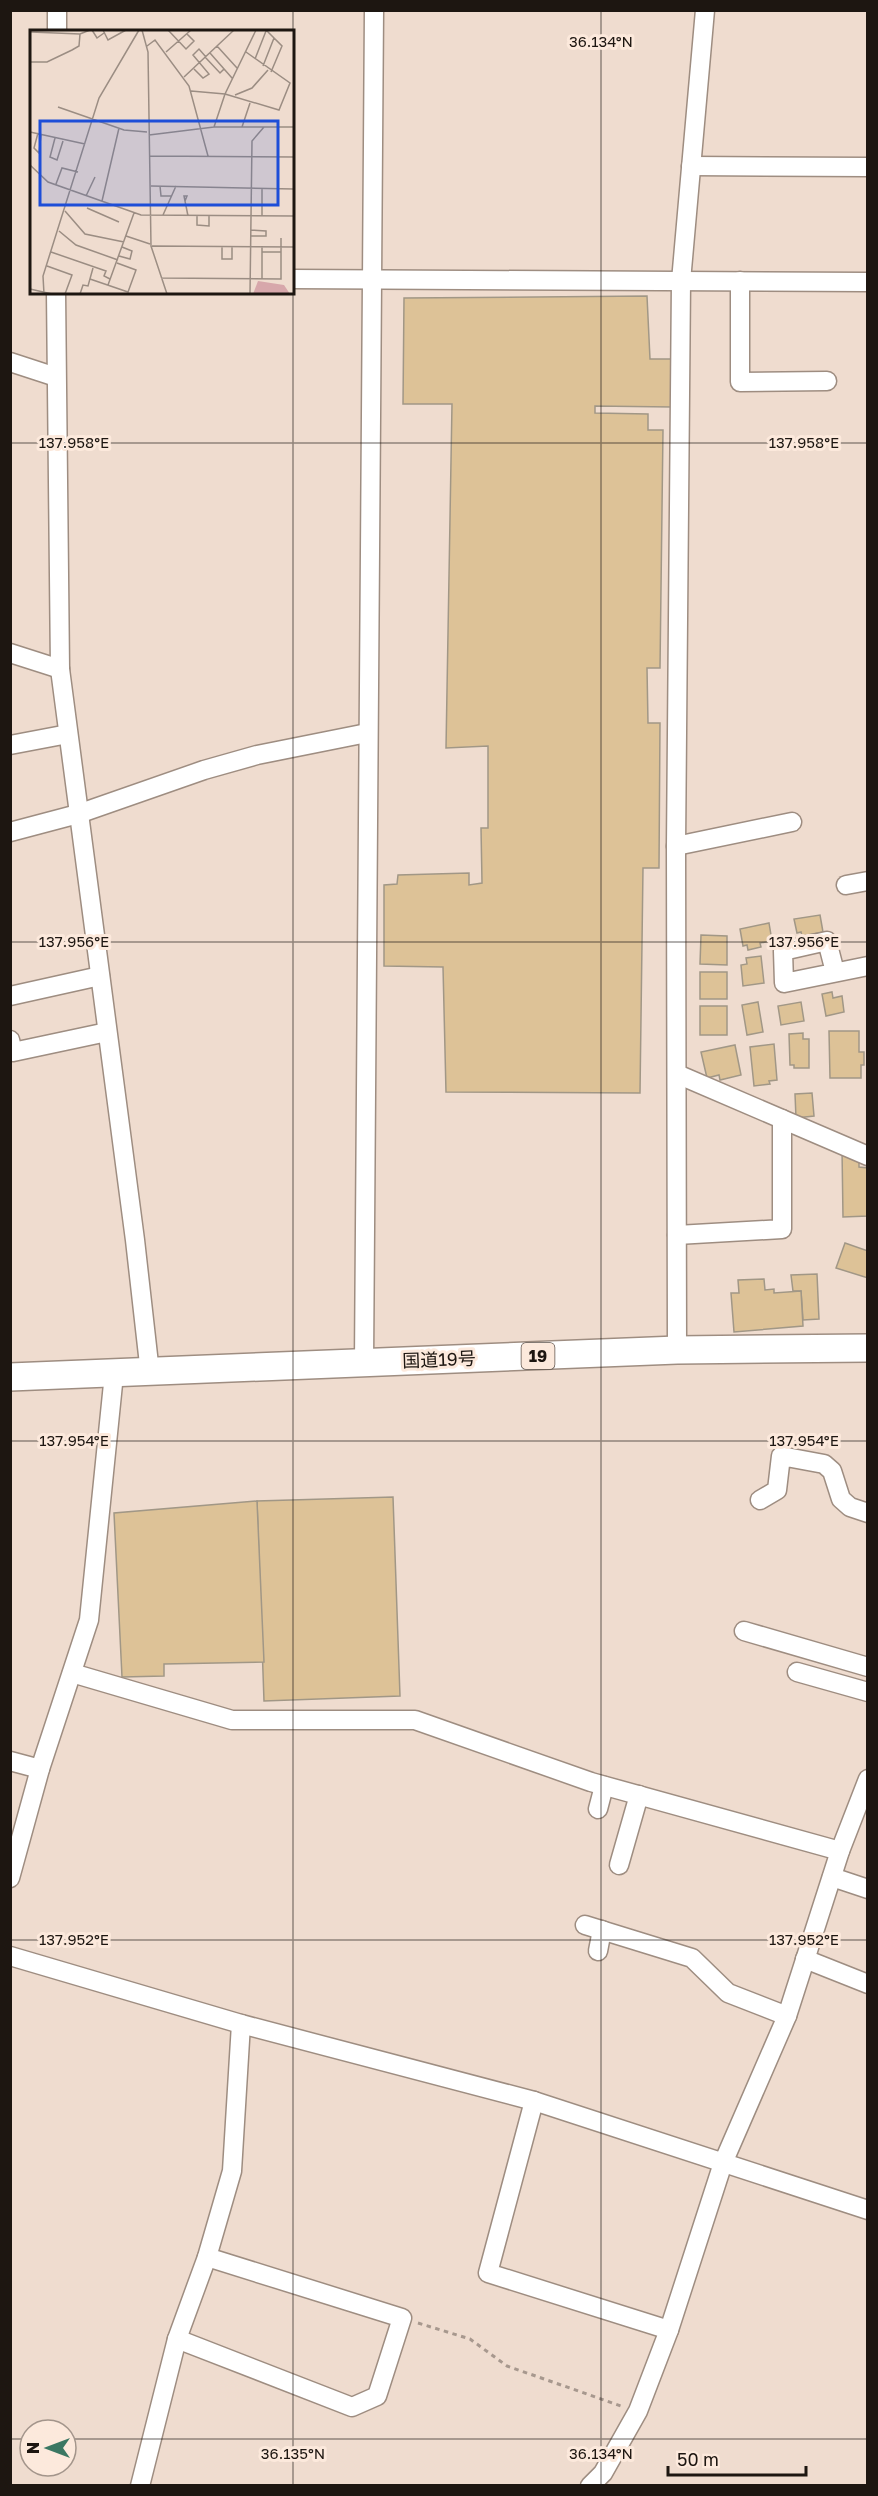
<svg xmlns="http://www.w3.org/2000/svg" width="878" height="2496" viewBox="0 0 878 2496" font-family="'Golos Text','Noto Sans JP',sans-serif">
  <rect width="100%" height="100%" fill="#efdccf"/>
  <g fill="#ddc297" stroke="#a19786" stroke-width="1.5">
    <path d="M 647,296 L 650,359 L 672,359 L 672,407 L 595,406 L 595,413 L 648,414 L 648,430 L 663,430 L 660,668 L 647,668 L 648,723 L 660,723 L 659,868 L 643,868 L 640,1093 L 446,1092 L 443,967 L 384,966 L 384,885 L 397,884 L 398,875 L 469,873 L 469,885 L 482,883 L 481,828 L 488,828 L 488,746 L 446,748 L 452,404 L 403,404 L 404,298 Z"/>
    <path d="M 820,915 L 823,932 L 802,936 L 801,932 L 797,933 L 794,919 Z"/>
    <path d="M 769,923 L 772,941 L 760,943 L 761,947 L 748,950 L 747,945 L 743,946 L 740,929 Z"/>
    <path d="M 701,935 L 727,936 L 727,965 L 700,964 Z"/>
    <path d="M 761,956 L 764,983 L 743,986 L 741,965 L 747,964 L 746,958 Z"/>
    <rect x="700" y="972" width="27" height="27"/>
    <path d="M 832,992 L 833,998 L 842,996 L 844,1012 L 826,1016 L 822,994 Z"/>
    <path d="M 758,1002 L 763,1032 L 747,1035 L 742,1005 Z"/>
    <path d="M 801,1002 L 804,1021 L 781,1025 L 778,1006 Z"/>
    <rect x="700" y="1006" width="27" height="29"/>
    <path d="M 829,1031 L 859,1031 L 859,1052 L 864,1052 L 864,1065 L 861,1065 L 861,1078 L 830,1078 Z"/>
    <path d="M 803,1033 L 803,1039 L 809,1039 L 809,1068 L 794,1068 L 794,1065 L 790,1065 L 789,1034 Z"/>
    <path d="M 774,1044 L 777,1080 L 769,1081 L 770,1084 L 754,1086 L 750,1047 Z"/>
    <path d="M 735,1045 L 741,1075 L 720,1080 L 719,1075 L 707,1078 L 701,1052 Z"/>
    <path d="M 812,1093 L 814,1116 L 796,1118 L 795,1094 Z"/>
    <path d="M 842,1149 L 859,1157 L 859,1167 L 868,1168 L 868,1216 L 843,1217 Z"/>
    <path d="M 845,1243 L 868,1251 L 868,1278 L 836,1268 Z"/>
    <path d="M 817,1274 L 819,1319 L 803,1320 L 801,1291 L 793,1291 L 791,1275 Z"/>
    <path d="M 764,1279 L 765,1290 L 774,1289 L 774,1293 L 801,1291 L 803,1326 L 734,1332 L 731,1293 L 739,1293 L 738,1280 Z"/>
    <path d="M 393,1497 L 400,1696 L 264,1701 L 257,1501 Z"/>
    <path d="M 257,1501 L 264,1662 L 164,1664 L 164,1676 L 122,1677 L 114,1513 Z"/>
  </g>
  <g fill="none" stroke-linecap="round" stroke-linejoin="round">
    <defs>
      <g id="minor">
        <path d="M 57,32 L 57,10"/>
        <path d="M 691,166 L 868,167"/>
        <path d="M 292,279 L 868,282"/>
        <path d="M 740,281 L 740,382 L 827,381"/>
        <path d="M 56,292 L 60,669 L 135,1240 L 150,1373"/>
        <path d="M 10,362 L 56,377"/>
        <path d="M 10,653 L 60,669"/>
        <path d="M 10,745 L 68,734"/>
        <path d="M 10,832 L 78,814 L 204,770 L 257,755 L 367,733"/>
        <path d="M 676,846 L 792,822"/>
        <path d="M 846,885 L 868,881"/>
        <path d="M 835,972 L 827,941 L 783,951 L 784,983 L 868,966"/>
        <path d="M 10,996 L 100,976"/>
        <path d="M 10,1040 L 13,1052 L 107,1032"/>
        <path d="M 677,1074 L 868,1156"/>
        <path d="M 677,1235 L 782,1229 L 782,1119"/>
        <path d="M 677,1350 L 676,846 L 681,281 L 705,10"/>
        <path d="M 364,1363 L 374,10"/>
        <path d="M 760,1500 L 777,1490 L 781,1456 L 824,1464 L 832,1471 L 841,1499 L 850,1507 L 868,1513"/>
        <path d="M 744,1631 L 868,1667"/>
        <path d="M 797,1672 L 868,1692"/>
        <path d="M 72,1673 L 232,1720 L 415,1720 L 591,1782 L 840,1851"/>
        <path d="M 10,1761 L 40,1769"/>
        <path d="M 598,1809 L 604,1786"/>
        <path d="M 619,1865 L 639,1795"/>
        <path d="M 832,1877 L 868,1889"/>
        <path d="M 10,1878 L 40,1769 L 89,1620 L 114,1374"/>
        <path d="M 585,1925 L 692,1958 L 728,1993 L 787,2016"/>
        <path d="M 598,1951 L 602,1930"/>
        <path d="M 10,1956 L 241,2024 L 534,2101 L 868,2210"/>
        <path d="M 805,1959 L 868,1984"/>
        <path d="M 534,2101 L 488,2273 L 669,2330"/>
        <path d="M 177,2339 L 352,2407 L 377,2396 L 402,2318 L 207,2257"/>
        <path d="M 140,2486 L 177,2339 L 207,2257 L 232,2171 L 241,2024"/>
        <path d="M 590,2486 L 603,2473 L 638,2411 L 669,2330 L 723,2163 L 787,2016 L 840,1851 L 868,1779"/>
      </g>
      <path id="highway" d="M 10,1377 L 677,1350 L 868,1348"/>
    </defs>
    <use href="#minor" stroke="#9e8d81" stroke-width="21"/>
    <use href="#highway" stroke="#9e8d81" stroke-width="30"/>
    <path stroke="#a7988e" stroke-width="3" stroke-dasharray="4.5 4.5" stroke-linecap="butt" d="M 418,2323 L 470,2339 L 507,2366 L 621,2406"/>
    <use href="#minor" stroke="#fff" stroke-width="18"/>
    <use href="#highway" stroke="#fff" stroke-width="27"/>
  </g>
  <path fill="none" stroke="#1d1611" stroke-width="1.5" stroke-opacity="0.45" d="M 293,10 L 293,2486M 601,10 L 601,2486M 10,443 L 868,443M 10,942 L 868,942M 10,1441 L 868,1441M 10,1940 L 868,1940M 10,2439 L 30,2439M 66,2439 L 868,2439"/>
  <g text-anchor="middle" stroke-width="6" stroke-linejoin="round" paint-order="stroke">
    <rect fill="#fce9dc" stroke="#60554e" stroke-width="1.5" x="521.5" y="1343" width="33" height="26" rx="4.5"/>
    <g font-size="16" font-weight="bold" fill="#1d1611">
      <text x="538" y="1362">19</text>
    </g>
    <g font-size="18" fill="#1d1611" stroke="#fce9dc">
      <text transform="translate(439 1360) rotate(-2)" y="6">国道19号</text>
    </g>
  </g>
  <g transform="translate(30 30)">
    <rect width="264" height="264" fill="#efdccf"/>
    <path d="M 228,251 L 254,255 L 260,264 L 223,264 Z" fill="#d7a7ab"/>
    <path fill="none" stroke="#9b8d83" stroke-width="1.5" d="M 62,0 L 67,8 L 74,3M 73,0 L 78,10 L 96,0M 112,0 L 118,22 L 121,216 L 137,264M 138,0 L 156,19 L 164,11 L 157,4M 236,0 L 252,16 L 241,42M 1,2 L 50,4 L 60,0M 117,16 L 125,10 L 159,56 L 178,126M 187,16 L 207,38M 136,22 L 161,0M 180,23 L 202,48M 175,27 L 190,43 L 194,39M 225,29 L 236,1M 0,32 L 17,32 L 42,20 L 49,16 L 50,4M 233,36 L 244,8M 164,39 L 173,48 L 179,44 L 163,25 L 169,19 L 176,27M 154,47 L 204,0M 161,61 L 195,64M 195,64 L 249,80 L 260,53 L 216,22M 205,65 L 222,58 L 238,40M 28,77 L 94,100 L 117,102M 184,97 L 195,64 L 226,0M 212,97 L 220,73M 0,102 L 55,114M 8,103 L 4,118 L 9,123 L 11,105M 119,105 L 184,97 L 264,97M 25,108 L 20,127 L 27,130 L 33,111M 120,126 L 264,127M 0,135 L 18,152 L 111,185 L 264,186M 26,154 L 32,138 L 48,142M 121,156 L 264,159M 130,156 L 131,166 L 141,166M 56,166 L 65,147M 72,171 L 89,98M 155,171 L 157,166 L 154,166 L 158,186M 57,178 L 89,192M 35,181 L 55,204 L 94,212M 133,185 L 146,156M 167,186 L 167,195 L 179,196 L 179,186M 232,186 L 232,158M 29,201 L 46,215 L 88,230M 96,206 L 120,214M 220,206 L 236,206 L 236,201 L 221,200M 122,216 L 264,217M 192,216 L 192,229 L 202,229 L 202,217M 232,216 L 232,249M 21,222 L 76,241 L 74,246 L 80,249M 232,222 L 251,222M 89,226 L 100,229 L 102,221 L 92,217M 17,236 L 42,245 L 35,264M 131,248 L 251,249 L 251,208M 60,249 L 98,262 L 106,240 L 87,233M 78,255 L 104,183M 0,259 L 22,264M 14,264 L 13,246 L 69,68 L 109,0M 50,264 L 53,255 L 58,256 L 63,238M 220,264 L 222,111 L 234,97"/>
    <path fill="#1d4ed8" fill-opacity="0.15" stroke="#1d4ed8" stroke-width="3" d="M 10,91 L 248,91 L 248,175 L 10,175 Z"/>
    <rect width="264" height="264" fill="none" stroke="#1d1611" stroke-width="3"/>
  </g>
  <g font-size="15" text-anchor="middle" fill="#1d1611" stroke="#fce9dc" stroke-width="6" stroke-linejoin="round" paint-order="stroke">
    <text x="601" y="47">36.134°N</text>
    <text x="804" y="448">137.958°E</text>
    <text x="74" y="448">137.958°E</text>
    <text x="804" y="947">137.956°E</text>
    <text x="74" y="947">137.956°E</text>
    <text x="804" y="1446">137.954°E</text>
    <text x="74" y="1446">137.954°E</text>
    <text x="804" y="1945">137.952°E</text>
    <text x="74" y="1945">137.952°E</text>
    <text x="293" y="2459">36.135°N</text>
    <text x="601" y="2459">36.134°N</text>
  </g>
  <rect width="878" height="2496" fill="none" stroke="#1d1611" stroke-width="24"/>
  <g transform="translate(48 2448) rotate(270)"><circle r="28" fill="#fce9dc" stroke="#a3958b" stroke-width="1.5"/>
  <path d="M0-4.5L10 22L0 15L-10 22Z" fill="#3a7762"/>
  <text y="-9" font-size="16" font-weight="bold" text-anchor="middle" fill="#1d1611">N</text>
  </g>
  <path d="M668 2466v9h138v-9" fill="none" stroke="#1d1611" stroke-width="3"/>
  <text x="677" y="2466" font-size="18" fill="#1d1611" stroke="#fce9dc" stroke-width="4.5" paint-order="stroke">50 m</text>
</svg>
